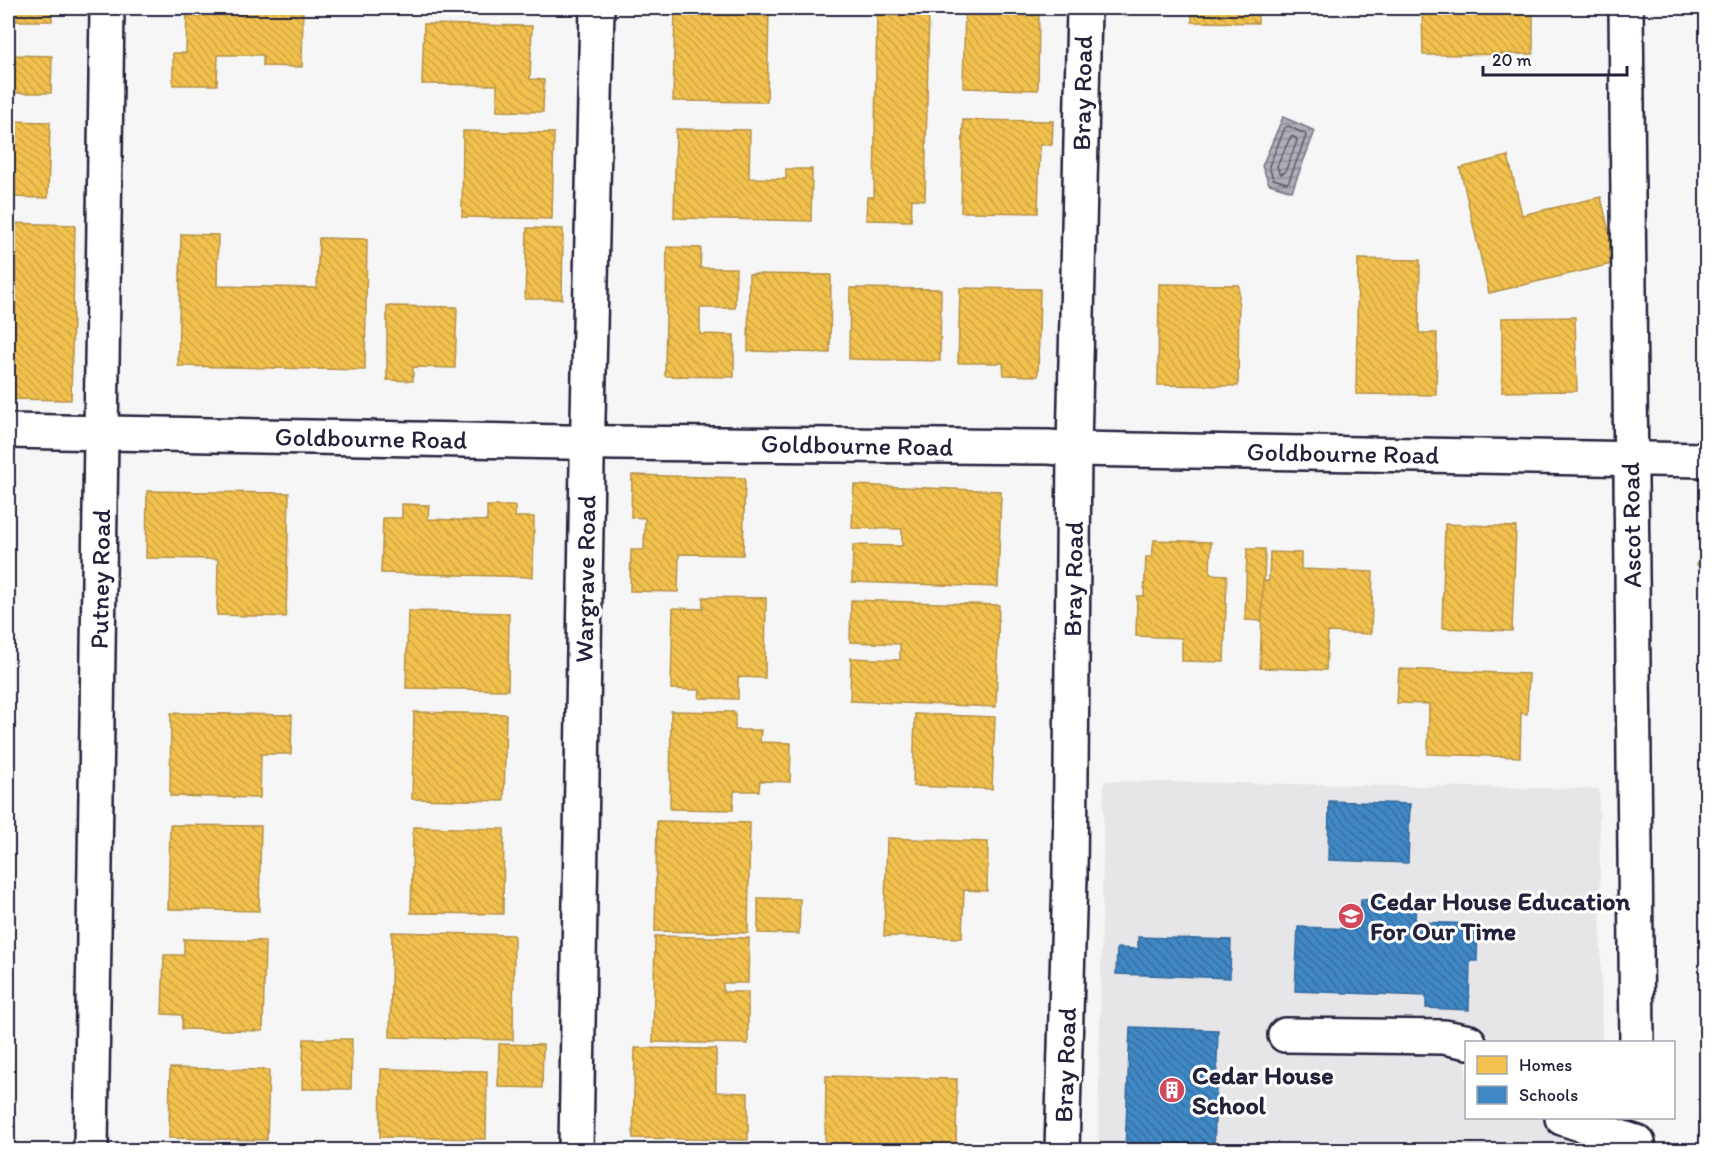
<svg xmlns="http://www.w3.org/2000/svg" width="1714" height="1158" viewBox="0 0 1714 1158" font-family="Itim,sans-serif">
  <defs>
    <pattern id="water-rules" width="6" height="5" patternUnits="userSpaceOnUse" patternTransform="scale(1.5)"><rect width="6" height="5" fill="#aeaeb7"/><path d="M0 2.5h6" fill="none" stroke="#8d8d96"/></pattern>
    <pattern id="homes-back-hatch" width="6" height="6" patternUnits="userSpaceOnUse" patternTransform="scale(1.5)"><rect width="6" height="6" fill="#f2c14e"/><path d="M-1 5l2 2M0 0l6 6M5-1l2 2" fill="none" stroke="#cfa645"/></pattern>
    <pattern id="schools-back-hatch" width="6" height="6" patternUnits="userSpaceOnUse" patternTransform="scale(1.5)"><rect width="6" height="6" fill="#3f88c5"/><path d="M-1 5l2 2M0 0l6 6M5-1l2 2" fill="none" stroke="#346fa1"/></pattern>
  </defs>
  <rect width="100%" height="100%" fill="#f6f6f7"/>
  <filter id="ink" filterUnits="userSpaceOnUse"><feTurbulence type="fractalNoise" baseFrequency=".0167" numOctaves="2"/><feDisplacementMap in="SourceGraphic" scale="12" xChannelSelector="R" yChannelSelector="G"/><feConvolveMatrix kernelMatrix="1 2 1 2 8 2 1 2 1" color-interpolation-filters="sRGB"/></filter>
  <g filter="url(#ink)">
    <path fill="#e6e6e9" d="M 1104,781 L 1599,789 L 1602,1042 L 1466,1042 L 1466,1118 L 1602,1118 L 1603,1150 L 1098,1150 Z"/>
    <path fill="url(#water-rules)" stroke="#767685" stroke-width="1.5" d="M 1283,117 L 1315,131 L 1292,191 L 1269,184 L 1262,166 Z"/>
    <g fill="url(#homes-back-hatch)" stroke="#b49148" stroke-width="1.5">
      <path d="M 8,8 L 52,8 L 52,21 L 12,21 L 11,55 L 52,56 L 51,93 L 8,93 Z"/>
      <path d="M 187,8 L 303,8 L 302,67 L 263,66 L 263,55 L 218,55 L 217,85 L 173,85 L 173,53 L 186,53 Z"/>
      <path d="M 675,8 L 769,10 L 767,102 L 673,101 Z"/>
      <path d="M 877,8 L 929,8 L 925,200 L 912,199 L 911,221 L 866,220 L 867,197 L 874,197 Z"/>
      <path d="M 965,8 L 1039,8 L 1038,90 L 963,88 Z"/>
      <path d="M 1192,8 L 1258,8 L 1258,23 L 1192,22 Z"/>
      <path d="M 1459,8 L 1533,8 L 1533,54 L 1423,55 L 1422,9 Z"/>
      <path d="M 424,24 L 532,26 L 530,79 L 544,80 L 543,112 L 497,111 L 497,85 L 422,84 Z"/>
      <path d="M 963,120 L 1053,121 L 1052,145 L 1040,145 L 1038,213 L 961,212 Z"/>
      <path d="M 8,121 L 50,122 L 48,198 L 8,197 Z"/>
      <path d="M 676,129 L 750,130 L 749,178 L 786,179 L 786,169 L 812,169 L 811,221 L 674,218 Z"/>
      <path d="M 463,131 L 554,133 L 552,219 L 462,217 Z"/>
      <path d="M 1508,156 L 1522,215 L 1601,197 L 1616,263 L 1489,293 L 1460,168 Z"/>
      <path d="M 8,223 L 75,225 L 71,400 L 8,399 Z"/>
      <path d="M 527,228 L 563,229 L 562,299 L 525,299 Z"/>
      <path d="M 181,234 L 218,235 L 217,286 L 317,288 L 319,238 L 367,239 L 365,370 L 178,366 Z"/>
      <path d="M 667,247 L 701,248 L 700,268 L 736,268 L 735,308 L 700,308 L 700,334 L 734,335 L 734,377 L 665,376 Z"/>
      <path d="M 1358,259 L 1420,260 L 1419,333 L 1437,333 L 1436,395 L 1356,394 Z"/>
      <path d="M 749,274 L 831,275 L 830,353 L 748,351 Z"/>
      <path d="M 1159,284 L 1239,285 L 1238,386 L 1158,385 Z"/>
      <path d="M 850,288 L 941,289 L 940,361 L 849,359 Z"/>
      <path d="M 960,288 L 1040,289 L 1038,376 L 1004,375 L 1003,363 L 958,363 Z"/>
      <path d="M 387,306 L 457,307 L 455,368 L 413,367 L 413,381 L 387,380 Z"/>
      <path d="M 1575,317 L 1577,391 L 1502,392 L 1502,318 Z"/>
      <path d="M 632,475 L 745,478 L 743,555 L 679,554 L 678,592 L 630,591 L 631,550 L 644,550 L 645,518 L 631,517 Z"/>
      <path d="M 854,485 L 1001,491 L 998,587 L 852,582 L 853,545 L 902,546 L 902,529 L 852,528 Z"/>
      <path d="M 147,491 L 289,493 L 286,617 L 217,615 L 218,559 L 146,558 Z"/>
      <path d="M 402,504 L 429,505 L 428,519 L 487,521 L 487,506 L 515,506 L 515,517 L 534,517 L 533,577 L 381,573 L 383,518 L 402,518 Z"/>
      <path d="M 1445,524 L 1516,527 L 1512,631 L 1442,628 Z"/>
      <path d="M 1704,532 L 1706,533 L 1706,567 L 1697,565 Z"/>
      <path d="M 1154,540 L 1211,542 L 1210,574 L 1227,575 L 1224,662 L 1182,661 L 1182,638 L 1136,636 L 1137,596 L 1144,596 L 1146,557 L 1152,557 Z"/>
      <path d="M 1247,549 L 1265,549 L 1263,621 L 1245,620 Z"/>
      <path d="M 1270,552 L 1301,553 L 1301,569 L 1373,572 L 1371,634 L 1328,632 L 1326,670 L 1260,668 L 1263,581 L 1269,581 Z"/>
      <path d="M 703,597 L 766,598 L 765,678 L 738,677 L 738,699 L 699,698 L 700,690 L 671,689 L 673,608 L 703,609 Z"/>
      <path d="M 851,600 L 999,605 L 996,707 L 850,701 L 851,658 L 900,660 L 900,644 L 850,642 Z"/>
      <path d="M 408,611 L 509,613 L 508,690 L 406,688 Z"/>
      <path d="M 1399,669 L 1529,674 L 1527,714 L 1521,713 L 1520,757 L 1428,754 L 1429,704 L 1397,703 Z"/>
      <path d="M 671,711 L 735,712 L 735,730 L 761,730 L 760,742 L 791,743 L 790,782 L 760,781 L 759,791 L 734,791 L 733,810 L 670,809 Z"/>
      <path d="M 414,712 L 506,714 L 504,801 L 412,799 Z"/>
      <path d="M 171,713 L 292,715 L 291,754 L 261,754 L 260,798 L 170,796 Z"/>
      <path d="M 915,714 L 995,717 L 992,789 L 913,786 Z"/>
      <path d="M 657,821 L 750,823 L 748,933 L 655,931 Z"/>
      <path d="M 170,825 L 261,826 L 259,911 L 168,909 Z"/>
      <path d="M 413,827 L 504,829 L 503,914 L 411,913 Z"/>
      <path d="M 887,838 L 988,842 L 987,891 L 964,890 L 962,938 L 884,936 Z"/>
      <path d="M 758,898 L 800,899 L 799,934 L 758,933 Z"/>
      <path d="M 392,932 L 514,935 L 513,1040 L 390,1037 Z"/>
      <path d="M 655,936 L 749,938 L 748,983 L 723,983 L 723,992 L 748,992 L 748,1044 L 653,1042 Z"/>
      <path d="M 184,939 L 265,941 L 263,1031 L 182,1029 L 182,1015 L 162,1014 L 164,955 L 184,955 Z"/>
      <path d="M 304,1039 L 352,1039 L 351,1089 L 302,1089 Z"/>
      <path d="M 499,1044 L 543,1045 L 542,1088 L 498,1087 Z"/>
      <path d="M 635,1048 L 716,1049 L 716,1092 L 748,1093 L 748,1140 L 633,1138 Z"/>
      <path d="M 170,1068 L 269,1070 L 267,1140 L 169,1138 Z"/>
      <path d="M 381,1069 L 487,1071 L 486,1139 L 380,1137 Z"/>
      <path d="M 826,1076 L 957,1079 L 956,1149 L 825,1147 Z"/>
    </g>
    <g fill="url(#schools-back-hatch)" stroke="#36699c" stroke-width="1.5">
      <path d="M 1329,801 L 1410,804 L 1408,863 L 1328,860 Z"/>
      <path d="M 1361,899 L 1416,900 L 1415,922 L 1478,924 L 1477,961 L 1470,961 L 1469,1010 L 1426,1008 L 1426,996 L 1295,991 L 1298,927 L 1360,929 Z"/>
      <path d="M 1138,937 L 1231,940 L 1230,978 L 1116,974 L 1117,948 L 1138,949 Z"/>
      <path d="M 1130,1027 L 1218,1030 L 1214,1150 L 1125,1150 Z"/>
    </g>
    <g fill="none" stroke-linecap="round" stroke-linejoin="round">
      <g stroke="#5a5a6d" stroke-width="1.5">
        <path d="M 1288,126 L 1305,134 L 1306,136 L 1289,181 L 1287,183 L 1273,179 L 1269,166 L 1285,128 Z"/>
        <path d="M 1291,136 L 1296,138 L 1297,141 L 1285,172 L 1281,174 L 1279,172 L 1277,166 Z"/>
      </g>
      <defs>
        <g id="minor">
          <path d="M 1626,8 L 1637,1042"/>
          <path d="M 8,431 L 615,443 L 1048,447 L 1074,449 L 1706,460"/>
          <path d="M 1285,1035 L 1444,1037 L 1469,1042"/>
          <path d="M 1562,1118 L 1638,1143"/>
          <path d="M 91,1150 L 107,8"/>
          <path d="M 576,1150 L 587,464 L 597,8"/>
          <path d="M 1062,1150 L 1070,877 L 1074,449 L 1084,8"/>
        </g>
      </defs>
      <use href="#minor" stroke="#22223b" stroke-width="38"/>
      <use href="#minor" stroke="#fff" stroke-width="33"/>
    </g>
  </g>
  <defs>
    <symbol id="school-disc" viewBox="-11 -11 22 22"><circle r="9.5" fill="#d1495b" stroke="#fff"/><path d="M0-5L7-2L0 1L-7-2ZM-4 1L0 2.5L4 1V4Q0 6-4 4Z" fill="#fff"/></symbol>
    <symbol id="building-disc" viewBox="-11 -11 22 22"><circle r="9.5" fill="#d1495b" stroke="#fff"/><path d="M-4-6H4V6H1V3H-1V6H-4ZM-2.5-4.3h1.7v1.8h-1.7ZM.8-4.3h1.7v1.8H.8ZM-2.5-1h1.7V.8h-1.7ZM.8-1h1.7V.8H.8Z" fill="#fff"/></symbol>
  </defs>
  <g fill-rule="evenodd">
    <use href="#school-disc" x="1336" y="901" width="30" height="30"/>
    <use href="#building-disc" x="1157" y="1075" width="30" height="30"/>
  </g>
  <g text-anchor="middle" stroke-width="6" stroke-linejoin="round" paint-order="stroke">
    <g font-size="26" fill="#22223b" stroke="#fff">
      <text transform="translate(1082 93) rotate(-89)" y="9">Bray Road</text>
      <text transform="translate(371 438) rotate(1)" y="9">Goldbourne Road</text>
      <text transform="translate(857 445) rotate(1)" y="9">Goldbourne Road</text>
      <text transform="translate(1343 453) rotate(1)" y="9">Goldbourne Road</text>
      <text transform="translate(1631 525) rotate(-91)" y="9">Ascot Road</text>
      <text transform="translate(100 579) rotate(-89)" y="9">Putney Road</text>
      <text transform="translate(585 579) rotate(-89)" y="9">Wargrave Road</text>
      <text transform="translate(1073 579) rotate(-89)" y="9">Bray Road</text>
      <text transform="translate(1065 1065) rotate(-88)" y="9">Bray Road</text>
    </g>
    <g font-size="26" font-weight="bold" fill="#22223b" stroke="#fff" text-anchor="start">
      <text x="1370" y="910">Cedar House Education<tspan x="1370" dy="30">For Our Time</tspan></text>
      <text x="1192" y="1084">Cedar House<tspan x="1192" dy="30">School</tspan></text>
    </g>
  </g>
  <rect width="1714" height="1158" fill="none" stroke="#fff" stroke-width="30"/>
  <rect x="15" y="15" width="1684" height="1128" fill="none" stroke="#22223b" stroke-width="2" filter="url(#ink)"/>
  <rect x="1465" y="1041" width="210" height="78" fill="#ffffff" stroke="#a7a7b1" stroke-width="1.5"/>
  <rect x="1477" y="1056" width="30" height="18" fill="#f2c14e" stroke="#a7a7b1" stroke-width="1.5"/>
  <text x="1519" y="1071" font-size="18" fill="#22223b">Homes</text>
  <rect x="1477" y="1086" width="30" height="18" fill="#3f88c5" stroke="#a7a7b1" stroke-width="1.5"/>
  <text x="1519" y="1101" font-size="18" fill="#22223b">Schools</text>
  <path d="M1483 66v9h144v-9" fill="none" stroke="#22223b" stroke-width="3"/>
  <text x="1492" y="66" font-size="18" fill="#22223b" stroke="#ffffff" stroke-width="4.5" paint-order="stroke">20 m</text>
</svg>
